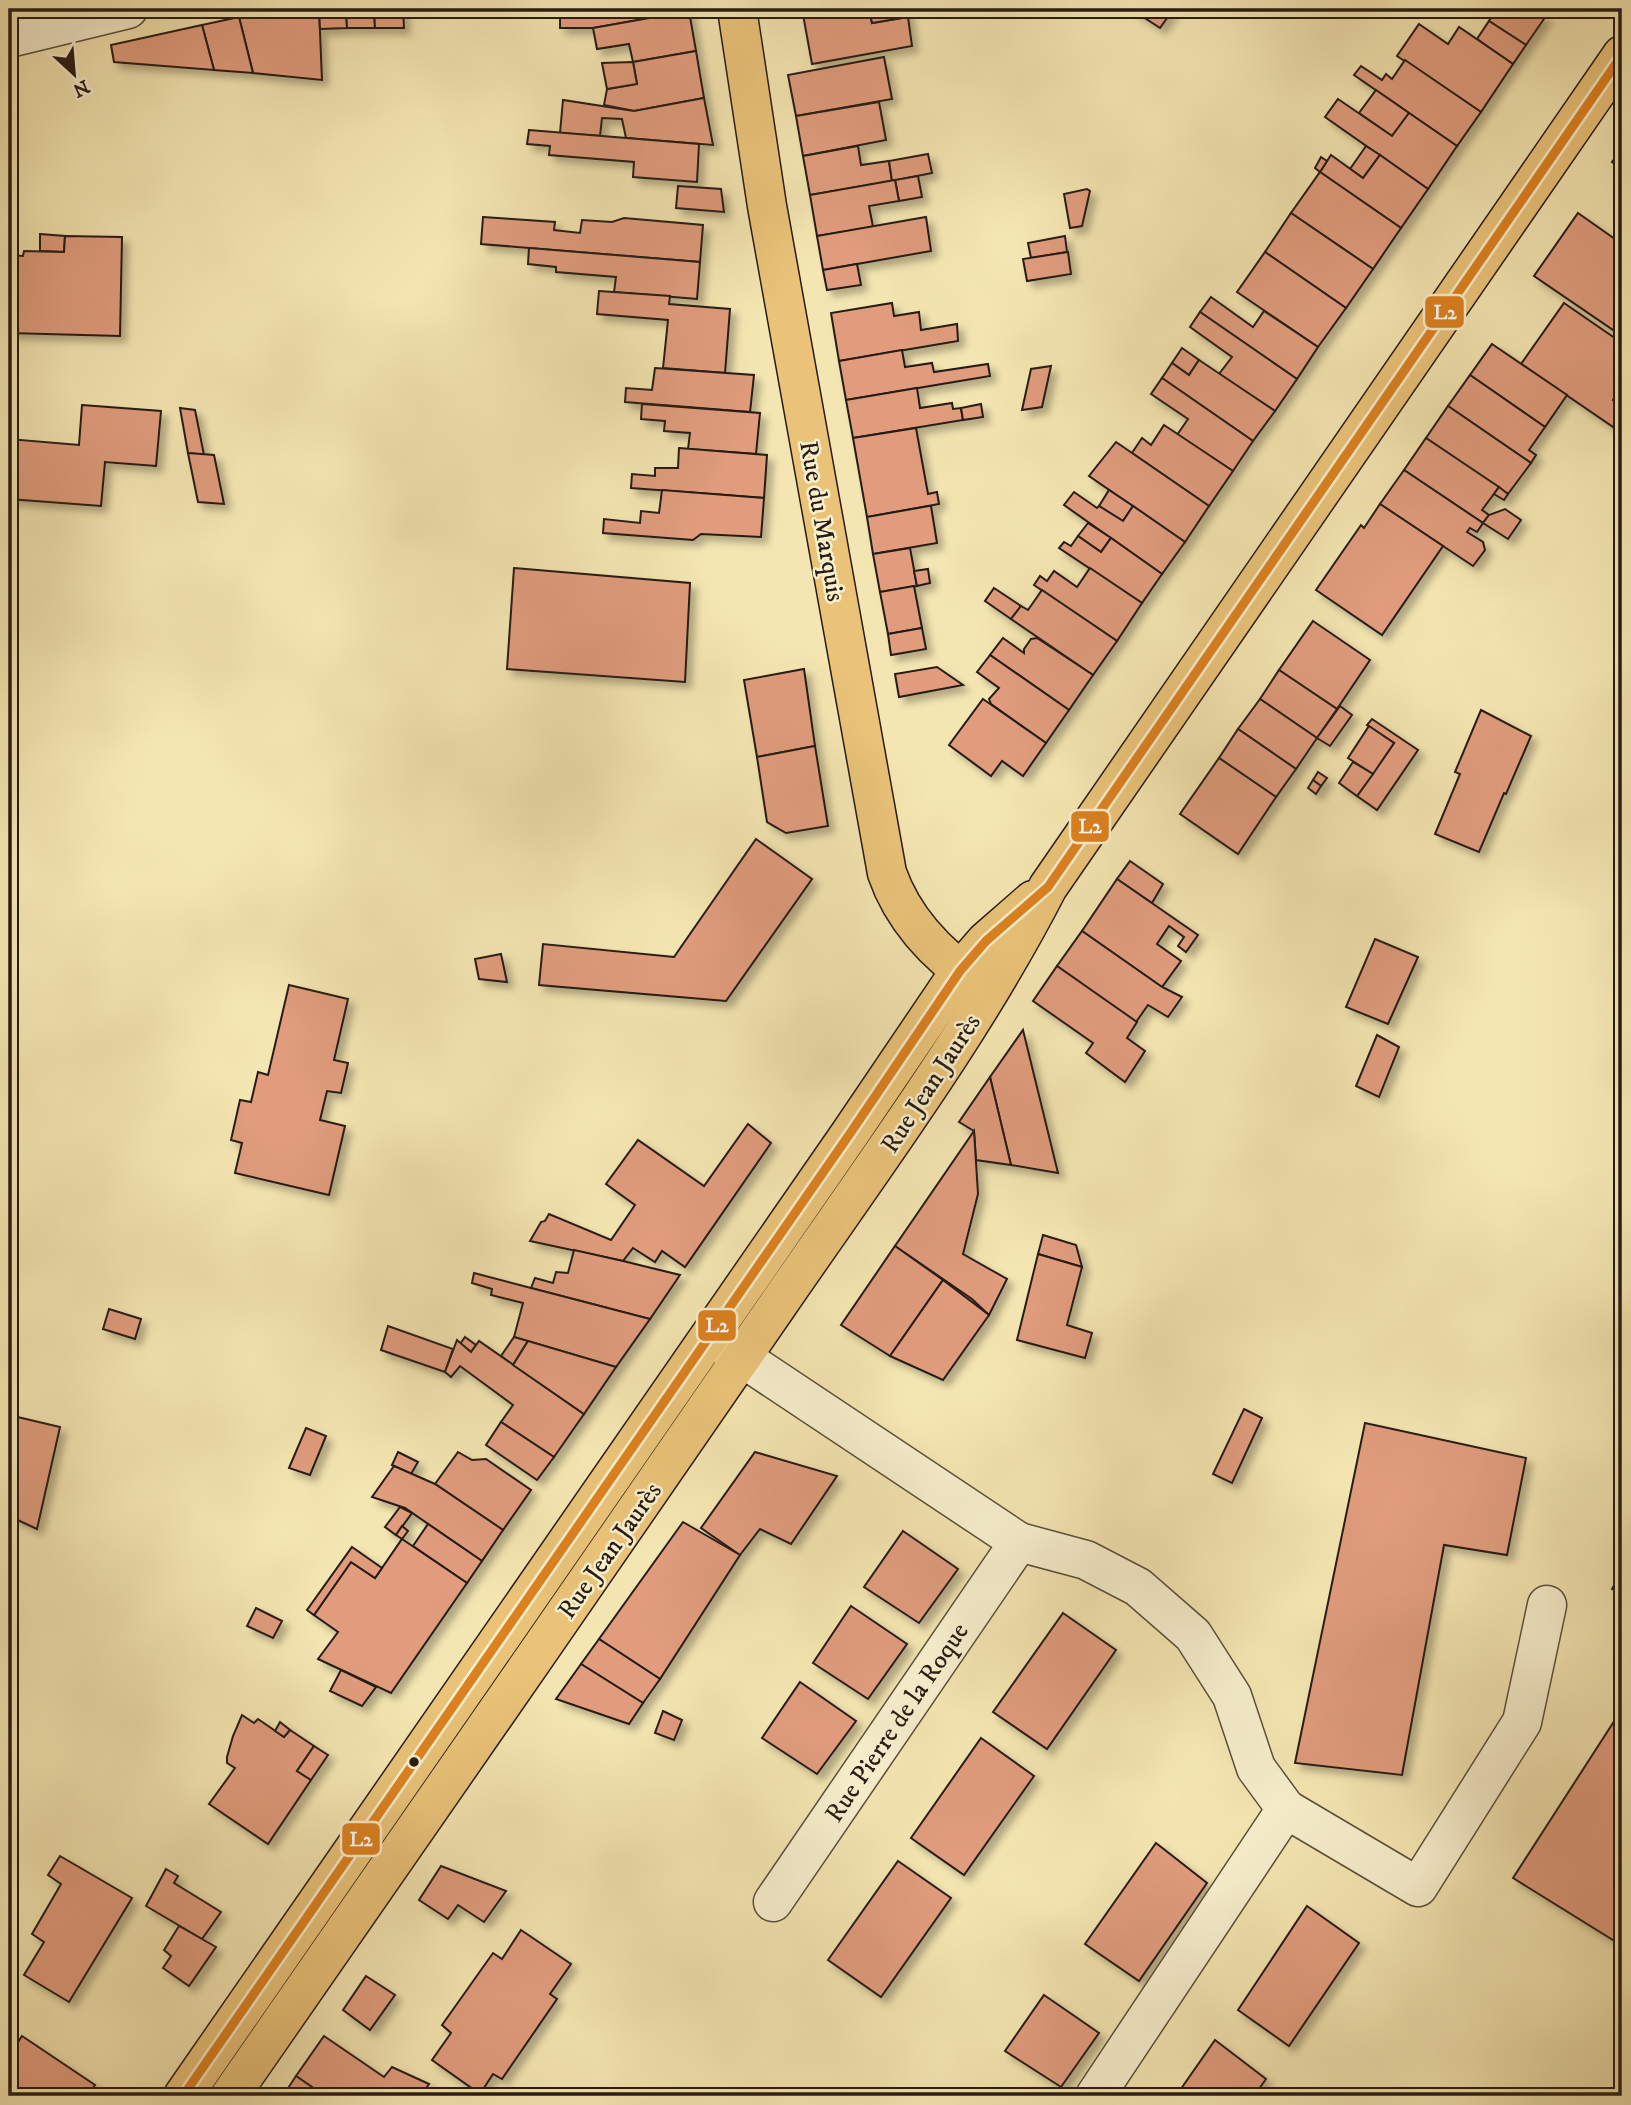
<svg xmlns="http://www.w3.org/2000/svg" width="1631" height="2105" viewBox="0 0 1631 2105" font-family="'IM FELL DW Pica',serif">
  <defs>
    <filter id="shadow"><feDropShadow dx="6" dy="6" stdDeviation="3.5" flood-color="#0004"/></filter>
  </defs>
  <rect width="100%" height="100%" fill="#f4e6b2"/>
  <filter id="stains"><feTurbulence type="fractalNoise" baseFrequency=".00286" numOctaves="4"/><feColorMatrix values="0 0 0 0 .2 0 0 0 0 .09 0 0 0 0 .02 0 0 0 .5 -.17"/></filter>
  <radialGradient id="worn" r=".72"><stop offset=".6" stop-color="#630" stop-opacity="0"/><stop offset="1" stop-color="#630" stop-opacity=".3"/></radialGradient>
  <g fill="#e09c7d" stroke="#271b14" stroke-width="2" filter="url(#shadow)">
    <path d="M 282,9 L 319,9 L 322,80 L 253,73 L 239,17 Z"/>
    <path d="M 319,9 L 346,9 L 347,28 L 320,29 Z"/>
    <path d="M 346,9 L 374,9 L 375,28 L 347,28 Z"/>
    <path d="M 374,9 L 403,9 L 404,28 L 375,28 Z"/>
    <path d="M 601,9 L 689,9 L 689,11 L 593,28 L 560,28 L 560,15 L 591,15 L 602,13 Z"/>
    <path d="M 802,9 L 869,9 L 872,23 L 908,17 L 912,46 L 812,64 Z"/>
    <path d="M 869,9 L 879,9 L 880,13 L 906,9 L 908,17 L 872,23 Z"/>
    <path d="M 1131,9 L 1169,9 L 1172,11 L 1160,28 Z"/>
    <path d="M 1497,9 L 1511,9 L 1546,16 L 1526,45 L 1489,21 Z"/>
    <path d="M 689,11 L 696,51 L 633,62 L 629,44 L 597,49 L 593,28 Z"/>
    <path d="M 239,17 L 253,73 L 214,70 L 202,25 Z"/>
    <path d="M 1489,21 L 1526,45 L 1513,64 L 1477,39 Z"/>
    <path d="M 1419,24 L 1448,44 L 1459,27 L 1513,64 L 1481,112 L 1397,56 Z"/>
    <path d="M 202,25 L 214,70 L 114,62 L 111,45 Z"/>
    <path d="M 696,51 L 704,98 L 634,111 L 604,105 L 607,89 L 637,84 L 633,62 Z"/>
    <path d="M 884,57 L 892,99 L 796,116 L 788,75 Z"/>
    <path d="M 1405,60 L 1481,112 L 1457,146 L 1354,75 L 1361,66 L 1382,80 L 1386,74 L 1392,79 Z"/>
    <path d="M 633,62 L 637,84 L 607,89 L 602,63 Z"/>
    <path d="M 1376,90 L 1409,113 L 1392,136 L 1359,113 Z"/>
    <path d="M 704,98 L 713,145 L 626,138 L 622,119 L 602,118 L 600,136 L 560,133 L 563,100 L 634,111 Z"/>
    <path d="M 1338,99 L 1392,136 L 1409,113 L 1457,146 L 1428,189 L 1325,117 Z"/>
    <path d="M 879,102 L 886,140 L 803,156 L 796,116 Z"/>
    <path d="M 529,130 L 699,144 L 697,182 L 633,177 L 634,162 L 549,155 L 550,146 L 527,144 Z"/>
    <path d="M 858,146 L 861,165 L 889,161 L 892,181 L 810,195 L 803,156 Z"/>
    <path d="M 1366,146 L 1380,155 L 1363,178 L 1350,169 Z"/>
    <path d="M 1622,148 L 1622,169 L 1612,162 Z"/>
    <path d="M 928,154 L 932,173 L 892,181 L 889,161 Z"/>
    <path d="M 1331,155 L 1363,178 L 1380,155 L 1428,189 L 1401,228 L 1320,172 Z"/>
    <path d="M 1321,157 L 1327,161 L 1320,172 L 1315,168 Z"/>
    <path d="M 1320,172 L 1401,228 L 1373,269 L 1291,213 Z"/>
    <path d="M 918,176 L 922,197 L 899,201 L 895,180 Z"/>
    <path d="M 895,180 L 899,201 L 869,206 L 873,227 L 817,236 L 810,195 Z"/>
    <path d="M 678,186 L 721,189 L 724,212 L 676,208 Z"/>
    <path d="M 1087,189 L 1090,191 L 1082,226 L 1070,228 L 1064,194 Z"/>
    <path d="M 1291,213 L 1373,269 L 1346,308 L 1265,252 Z"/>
    <path d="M 1578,213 L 1622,244 L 1622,336 L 1534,276 Z"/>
    <path d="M 483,217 L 555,222 L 554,230 L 580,233 L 582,220 L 612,222 L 624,218 L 703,225 L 700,262 L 481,244 Z"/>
    <path d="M 926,217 L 931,251 L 823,270 L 817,236 Z"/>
    <path d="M 40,234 L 65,236 L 64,252 L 40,251 Z"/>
    <path d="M 65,236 L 122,237 L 120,336 L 9,333 L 9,255 L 23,256 L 24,251 L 64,252 Z"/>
    <path d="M 1065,236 L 1067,252 L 1031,258 L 1028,243 Z"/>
    <path d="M 529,248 L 700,262 L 697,299 L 614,292 L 616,277 L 556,272 L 556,267 L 528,264 Z"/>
    <path d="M 1068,252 L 1071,274 L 1027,281 L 1023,259 Z"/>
    <path d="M 1265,252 L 1346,308 L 1318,347 L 1237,292 Z"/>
    <path d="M 857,264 L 861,285 L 827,290 L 823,270 Z"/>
    <path d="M 599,291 L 670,296 L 669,304 L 730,309 L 725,373 L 663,368 L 668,320 L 597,314 Z"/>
    <path d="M 1211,297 L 1253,327 L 1264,311 L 1318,347 L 1297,379 L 1200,312 Z"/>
    <path d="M 892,303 L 894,316 L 919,312 L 921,330 L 957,324 L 958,341 L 839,361 L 831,313 Z"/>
    <path d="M 1564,303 L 1622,343 L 1622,386 L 1613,400 L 1622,407 L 1622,433 L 1521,364 Z"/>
    <path d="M 1200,312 L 1297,379 L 1275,411 L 1219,374 L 1232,357 L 1190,327 Z"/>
    <path d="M 1492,344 L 1567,395 L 1545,427 L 1470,375 Z"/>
    <path d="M 1182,348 L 1199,360 L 1189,375 L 1172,363 Z"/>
    <path d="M 902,350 L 905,367 L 932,363 L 934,372 L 988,364 L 990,376 L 846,400 L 839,361 Z"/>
    <path d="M 1199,360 L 1275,411 L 1253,441 L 1162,378 L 1172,363 L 1189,375 Z"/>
    <path d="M 1051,366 L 1042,407 L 1022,410 L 1031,369 Z"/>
    <path d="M 655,368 L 754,375 L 750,412 L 625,402 L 626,388 L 652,390 Z"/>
    <path d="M 1470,375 L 1545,427 L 1529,450 L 1536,455 L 1531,463 L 1448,406 Z"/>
    <path d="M 1162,378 L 1253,441 L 1233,471 L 1177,435 L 1188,419 L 1151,394 Z"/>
    <path d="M 917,388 L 920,408 L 952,403 L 953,409 L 961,408 L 963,420 L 853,438 L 846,400 Z"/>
    <path d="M 642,404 L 760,413 L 756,454 L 688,449 L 690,433 L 664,431 L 665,421 L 641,419 Z"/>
    <path d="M 981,404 L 983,417 L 963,420 L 961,408 Z"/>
    <path d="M 82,405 L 161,411 L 156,466 L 105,462 L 101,506 L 9,499 L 9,439 L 79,445 Z"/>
    <path d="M 1448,406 L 1531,463 L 1508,494 L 1426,438 Z"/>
    <path d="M 180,408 L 195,410 L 204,455 L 188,453 Z"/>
    <path d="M 1164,425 L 1233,471 L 1209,506 L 1132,453 L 1142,438 L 1151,445 Z"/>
    <path d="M 916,428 L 928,494 L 937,492 L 939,504 L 867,517 L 853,438 Z"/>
    <path d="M 1426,438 L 1499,487 L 1482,510 L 1489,515 L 1483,523 L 1404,470 Z"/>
    <path d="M 1116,442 L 1209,506 L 1185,542 L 1089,476 Z"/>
    <path d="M 679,448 L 767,455 L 764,498 L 631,488 L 632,474 L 655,476 L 655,468 L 678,468 Z"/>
    <path d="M 188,453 L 214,455 L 224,504 L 198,502 Z"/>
    <path d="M 1404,470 L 1483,523 L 1477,532 L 1470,528 L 1467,532 L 1483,542 L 1485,550 L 1473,566 L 1380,504 Z"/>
    <path d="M 1499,487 L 1508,494 L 1504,500 L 1494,494 Z"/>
    <path d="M 662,490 L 764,498 L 761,537 L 701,534 L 693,540 L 603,533 L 604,519 L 640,523 L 641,511 L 659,513 Z"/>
    <path d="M 1109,490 L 1133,506 L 1123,521 L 1099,506 Z"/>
    <path d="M 1074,492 L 1097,508 L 1099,506 L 1123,521 L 1133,506 L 1185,542 L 1162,574 L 1064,505 Z"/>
    <path d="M 1380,504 L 1443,546 L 1382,635 L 1316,590 L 1361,525 L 1364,528 Z"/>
    <path d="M 929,506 L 931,506 L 937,543 L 873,554 L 867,517 Z"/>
    <path d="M 1505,509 L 1521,520 L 1508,539 L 1483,523 L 1489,515 Z"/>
    <path d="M 1088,523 L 1111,538 L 1101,552 L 1078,536 Z"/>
    <path d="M 1078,536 L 1101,552 L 1111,538 L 1162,574 L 1142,603 L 1059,548 L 1064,542 L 1071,546 Z"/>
    <path d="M 910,548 L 917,586 L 880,592 L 873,554 Z"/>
    <path d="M 514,568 L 690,583 L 685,682 L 507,669 Z"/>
    <path d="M 1090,568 L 1142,603 L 1117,641 L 1034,585 L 1040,576 L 1047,581 L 1054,571 L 1077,587 Z"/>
    <path d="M 928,569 L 930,583 L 917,586 L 914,571 Z"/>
    <path d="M 914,586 L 922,628 L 888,634 L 880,592 Z"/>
    <path d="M 994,588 L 1021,606 L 1011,619 L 985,601 Z"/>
    <path d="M 1042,590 L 1117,641 L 1093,675 L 1011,619 L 1021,606 L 1028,610 Z"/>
    <path d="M 1313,621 L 1370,660 L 1337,709 L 1279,670 Z"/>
    <path d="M 922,628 L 926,649 L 891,655 L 888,634 Z"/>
    <path d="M 1003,638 L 1024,653 L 1024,649 L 1031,639 L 1037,638 L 1093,675 L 1069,710 L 990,655 Z"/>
    <path d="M 990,655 L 1069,710 L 1046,743 L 991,704 L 989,699 L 999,688 L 977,672 Z"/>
    <path d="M 937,667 L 963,685 L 899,697 L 895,674 Z"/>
    <path d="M 804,669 L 815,746 L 757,757 L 744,680 Z"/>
    <path d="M 1279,670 L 1337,709 L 1317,738 L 1260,699 Z"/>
    <path d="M 983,699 L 1046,743 L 1023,776 L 1002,761 L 991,776 L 949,745 Z"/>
    <path d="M 1260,699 L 1317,738 L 1296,769 L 1238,729 Z"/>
    <path d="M 1340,706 L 1352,715 L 1330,746 L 1317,738 Z"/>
    <path d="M 1481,710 L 1531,736 L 1506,794 L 1504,793 L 1479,852 L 1435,834 L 1460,774 L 1455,772 Z"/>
    <path d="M 1372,719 L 1418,750 L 1377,810 L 1357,796 L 1394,743 L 1367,725 Z"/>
    <path d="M 1369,726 L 1394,743 L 1373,774 L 1348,758 Z"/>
    <path d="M 1238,729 L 1296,769 L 1276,797 L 1219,758 Z"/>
    <path d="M 815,746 L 828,826 L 786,833 L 767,822 L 757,757 Z"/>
    <path d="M 1219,758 L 1276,797 L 1238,854 L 1180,814 Z"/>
    <path d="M 1353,762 L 1373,774 L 1357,796 L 1339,783 Z"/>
    <path d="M 1318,772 L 1327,778 L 1321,786 L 1313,780 Z"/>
    <path d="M 1313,780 L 1321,786 L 1316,794 L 1308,788 Z"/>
    <path d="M 756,839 L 812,879 L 726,1001 L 539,985 L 543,944 L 674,957 Z"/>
    <path d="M 1130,861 L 1163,884 L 1152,903 L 1117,879 Z"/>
    <path d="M 1117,879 L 1198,935 L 1186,952 L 1178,946 L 1184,937 L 1169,926 L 1157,944 L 1181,961 L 1162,987 L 1082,931 Z"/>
    <path d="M 1082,931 L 1162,987 L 1182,997 L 1168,1017 L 1148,1005 L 1136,1022 L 1057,966 Z"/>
    <path d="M 1375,939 L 1418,957 L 1388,1024 L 1346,1007 Z"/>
    <path d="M 501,954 L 507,982 L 479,979 L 475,959 Z"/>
    <path d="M 1057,966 L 1137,1022 L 1127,1038 L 1145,1051 L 1125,1082 L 1086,1053 L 1093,1043 L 1033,1001 Z"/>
    <path d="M 289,985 L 348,999 L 334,1060 L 348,1063 L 341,1093 L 327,1091 L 320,1120 L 345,1126 L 329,1195 L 235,1173 L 242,1143 L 231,1140 L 240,1100 L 251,1102 L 258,1072 L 268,1075 Z"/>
    <path d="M 1023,1030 L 1058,1173 L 1011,1165 L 990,1077 Z"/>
    <path d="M 1377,1035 L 1399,1047 L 1379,1097 L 1356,1086 Z"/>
    <path d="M 990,1077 L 1011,1165 L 976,1160 L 974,1131 L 959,1122 Z"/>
    <path d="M 748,1124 L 771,1143 L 685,1267 L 662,1251 L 655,1262 L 633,1248 L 623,1261 L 530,1241 L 541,1222 L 545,1221 L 549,1214 L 611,1240 L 635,1205 L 606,1184 L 638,1140 L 704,1186 Z"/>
    <path d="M 974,1131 L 978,1194 L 963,1254 L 1007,1279 L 989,1315 L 972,1299 L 895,1246 Z"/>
    <path d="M 1043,1235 L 1076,1245 L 1082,1267 L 1038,1254 Z"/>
    <path d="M 895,1246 L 943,1280 L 890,1356 L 841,1325 Z"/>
    <path d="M 574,1250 L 623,1261 L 680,1275 L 650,1319 L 531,1288 L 535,1278 L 553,1283 L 556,1272 L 568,1273 Z"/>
    <path d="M 1038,1254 L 1082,1267 L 1067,1325 L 1092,1333 L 1085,1358 L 1017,1340 Z"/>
    <path d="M 474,1273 L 531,1288 L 650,1319 L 616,1367 L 514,1337 L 523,1303 L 491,1295 L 492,1289 L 472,1283 Z"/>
    <path d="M 943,1280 L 989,1315 L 943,1380 L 890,1356 Z"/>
    <path d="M 109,1309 L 141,1319 L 135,1339 L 103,1329 Z"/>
    <path d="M 388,1326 L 453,1349 L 445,1372 L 381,1350 Z"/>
    <path d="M 465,1337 L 476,1345 L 471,1352 L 460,1344 Z"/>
    <path d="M 514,1337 L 528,1341 L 513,1365 L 501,1356 Z"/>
    <path d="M 457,1340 L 471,1352 L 479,1341 L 584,1414 L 554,1457 L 501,1422 L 513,1405 L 460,1366 L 451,1377 L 445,1372 Z"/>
    <path d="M 528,1341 L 616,1367 L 584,1414 L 513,1365 Z"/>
    <path d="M 1244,1409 L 1262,1418 L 1232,1483 L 1213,1474 Z"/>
    <path d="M 9,1415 L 60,1427 L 37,1529 L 9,1516 Z"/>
    <path d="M 501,1422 L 554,1457 L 537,1480 L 486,1445 Z"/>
    <path d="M 1365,1423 L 1526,1458 L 1507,1555 L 1444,1545 L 1402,1775 L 1295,1763 Z"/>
    <path d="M 306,1428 L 326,1436 L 310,1475 L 289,1468 Z"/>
    <path d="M 398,1452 L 418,1462 L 411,1474 L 392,1465 Z"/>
    <path d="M 458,1452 L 472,1460 L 486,1459 L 531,1490 L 503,1530 L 435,1484 Z"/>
    <path d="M 755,1452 L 837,1476 L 791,1544 L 760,1529 L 740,1555 L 701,1528 Z"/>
    <path d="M 394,1466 L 435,1484 L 503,1530 L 482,1561 L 405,1508 L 372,1497 Z"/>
    <path d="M 400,1507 L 412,1513 L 396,1535 L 385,1527 Z"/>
    <path d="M 683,1522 L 740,1555 L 660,1679 L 599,1639 Z"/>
    <path d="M 428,1524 L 482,1561 L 467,1583 L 413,1546 Z"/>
    <path d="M 402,1526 L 408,1531 L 402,1539 L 396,1535 Z"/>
    <path d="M 903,1531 L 958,1569 L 919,1623 L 864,1587 Z"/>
    <path d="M 402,1539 L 467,1583 L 391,1693 L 318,1659 L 338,1632 L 314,1615 L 351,1562 L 375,1578 Z"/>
    <path d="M 352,1547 L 382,1568 L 375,1578 L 351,1562 L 314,1615 L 307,1610 Z"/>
    <path d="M 1622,1571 L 1622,1595 L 1612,1589 Z"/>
    <path d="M 851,1606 L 907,1644 L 868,1699 L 813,1663 Z"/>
    <path d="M 256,1608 L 282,1621 L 273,1638 L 247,1626 Z"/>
    <path d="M 1063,1613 L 1116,1650 L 1047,1749 L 993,1712 Z"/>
    <path d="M 599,1639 L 660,1679 L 643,1703 L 581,1664 Z"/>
    <path d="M 581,1664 L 643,1703 L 629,1724 L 556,1699 Z"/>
    <path d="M 341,1670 L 376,1687 L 362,1706 L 330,1691 Z"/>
    <path d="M 800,1682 L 856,1721 L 817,1774 L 762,1738 Z"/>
    <path d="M 1622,1709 L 1622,1944 L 1621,1945 L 1513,1878 Z"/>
    <path d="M 663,1711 L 682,1720 L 674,1740 L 655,1733 Z"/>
    <path d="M 242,1715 L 254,1723 L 258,1719 L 284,1737 L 290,1730 L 314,1746 L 297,1771 L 311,1780 L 268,1844 L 209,1804 L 235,1768 L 227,1763 L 227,1757 L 233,1736 Z"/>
    <path d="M 280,1722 L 290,1730 L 284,1737 L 275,1731 Z"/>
    <path d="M 981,1738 L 1034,1776 L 964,1875 L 911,1838 Z"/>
    <path d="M 314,1746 L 328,1755 L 311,1780 L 297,1771 Z"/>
    <path d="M 1156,1843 L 1207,1883 L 1139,1981 L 1085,1944 Z"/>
    <path d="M 60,1856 L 132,1898 L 69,2002 L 24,1975 L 44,1942 L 32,1934 L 61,1884 L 48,1875 Z"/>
    <path d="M 898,1861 L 951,1898 L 881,1997 L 828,1960 Z"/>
    <path d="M 441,1866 L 506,1891 L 484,1922 L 458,1905 L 448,1919 L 419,1900 Z"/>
    <path d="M 166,1869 L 178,1876 L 174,1883 L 221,1912 L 202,1939 L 146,1906 Z"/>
    <path d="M 1307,1906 L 1359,1943 L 1289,2046 L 1238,2010 Z"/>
    <path d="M 179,1926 L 216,1947 L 189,1986 L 163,1968 L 171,1956 L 164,1950 Z"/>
    <path d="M 521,1930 L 571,1964 L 550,1994 L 557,1999 L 502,2079 L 493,2074 L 480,2094 L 432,2060 L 451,2033 L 442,2025 L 493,1953 L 502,1959 Z"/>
    <path d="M 366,1976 L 395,1995 L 370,2030 L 343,2010 Z"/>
    <path d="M 1044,1995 L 1099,2033 L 1061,2087 L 1005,2051 Z"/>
    <path d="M 22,2036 L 95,2085 L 87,2096 L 9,2096 L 9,2056 Z"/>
    <path d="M 324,2036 L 384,2077 L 392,2067 L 429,2084 L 421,2096 L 416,2096 L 408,2091 L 404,2096 L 386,2096 L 376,2090 L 372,2096 L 325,2096 L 296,2076 Z"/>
    <path d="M 1215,2040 L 1266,2079 L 1254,2096 L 1176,2096 Z"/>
    <path d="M 296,2076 L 325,2096 L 283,2096 Z"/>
  </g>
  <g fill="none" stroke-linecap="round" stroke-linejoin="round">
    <defs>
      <g id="minor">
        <path d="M 9,38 L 128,9"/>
        <path d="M 714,1339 L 1019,1542 L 773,1902"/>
        <path d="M 1019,1542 L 1086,1560 L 1138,1587 L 1193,1635 L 1232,1696 L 1256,1768 L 1286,1809 L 1095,2096"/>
        <path d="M 1286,1809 L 1418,1887 L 1522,1722 L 1547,1605"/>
      </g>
      <g id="major">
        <path d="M 737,9 L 767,206 L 887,873 C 904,922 939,957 981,985"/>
        <path d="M 183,2096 L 849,1135 L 960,971 L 986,941 L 1033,900"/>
        <path d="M 230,2096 C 412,1833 596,1570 777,1306 C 871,1169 972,1035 1048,887 L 1622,55"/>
      </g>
    </defs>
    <use href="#minor" stroke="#5a4e3c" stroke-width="41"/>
    <use href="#major" stroke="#271b14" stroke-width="41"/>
    <use href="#minor" stroke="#f8efcd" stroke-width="38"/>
    <use href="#major" stroke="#eac379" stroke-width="38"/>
    <defs>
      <path id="bus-1" d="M 183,2096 L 849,1135 L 960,971 L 986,941 L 1048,887 L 1622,55"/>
    </defs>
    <use href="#bus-1" stroke="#f8efcd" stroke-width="14"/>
    <use href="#bus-1" stroke="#dd811f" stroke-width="9"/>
  </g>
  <circle fill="#271b14" stroke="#f8efcd" stroke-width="2.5" cx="414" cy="1762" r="6"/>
  <g text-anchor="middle" stroke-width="5" stroke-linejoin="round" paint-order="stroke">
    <g font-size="26" fill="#271b14" stroke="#f8efcd">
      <text transform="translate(823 521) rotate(80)" y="9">Rue du Marquis</text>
      <text transform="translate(930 1083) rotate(-57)" y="9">Rue Jean Jaurès</text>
      <text transform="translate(609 1550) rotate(-55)" y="9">Rue Jean Jaurès</text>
      <text transform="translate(896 1722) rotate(-56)" y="9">Rue Pierre de la Roque</text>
    </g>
  </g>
  <g stroke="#f8efcd" stroke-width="2.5">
    <rect x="1424" y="295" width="41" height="34" rx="7" fill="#dd811f"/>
    <rect x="1070" y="810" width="40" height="33" rx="7" fill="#dd811f"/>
    <rect x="697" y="1309" width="40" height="33" rx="7" fill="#dd811f"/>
    <rect x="341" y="1822" width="40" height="34" rx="7" fill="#dd811f"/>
  </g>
  <g font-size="19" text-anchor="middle" font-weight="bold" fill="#fff">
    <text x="1445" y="319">L2</text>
    <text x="1090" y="833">L2</text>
    <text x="717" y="1332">L2</text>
    <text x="361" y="1846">L2</text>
  </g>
  <rect width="1631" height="2105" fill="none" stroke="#f4e6b2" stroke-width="35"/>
  <rect x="10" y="10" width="1610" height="2084" fill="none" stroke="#271b14" stroke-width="3.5"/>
  <rect x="18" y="18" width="1596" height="2070" fill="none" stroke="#271b14" stroke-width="2"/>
  <g transform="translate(74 74) rotate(154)" stroke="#f8efcd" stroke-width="5" paint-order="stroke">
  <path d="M0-5L12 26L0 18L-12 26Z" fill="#271b14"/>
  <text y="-10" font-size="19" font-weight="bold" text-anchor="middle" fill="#271b14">N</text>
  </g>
  <rect width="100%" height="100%" filter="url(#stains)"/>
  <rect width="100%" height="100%" fill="url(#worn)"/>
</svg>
